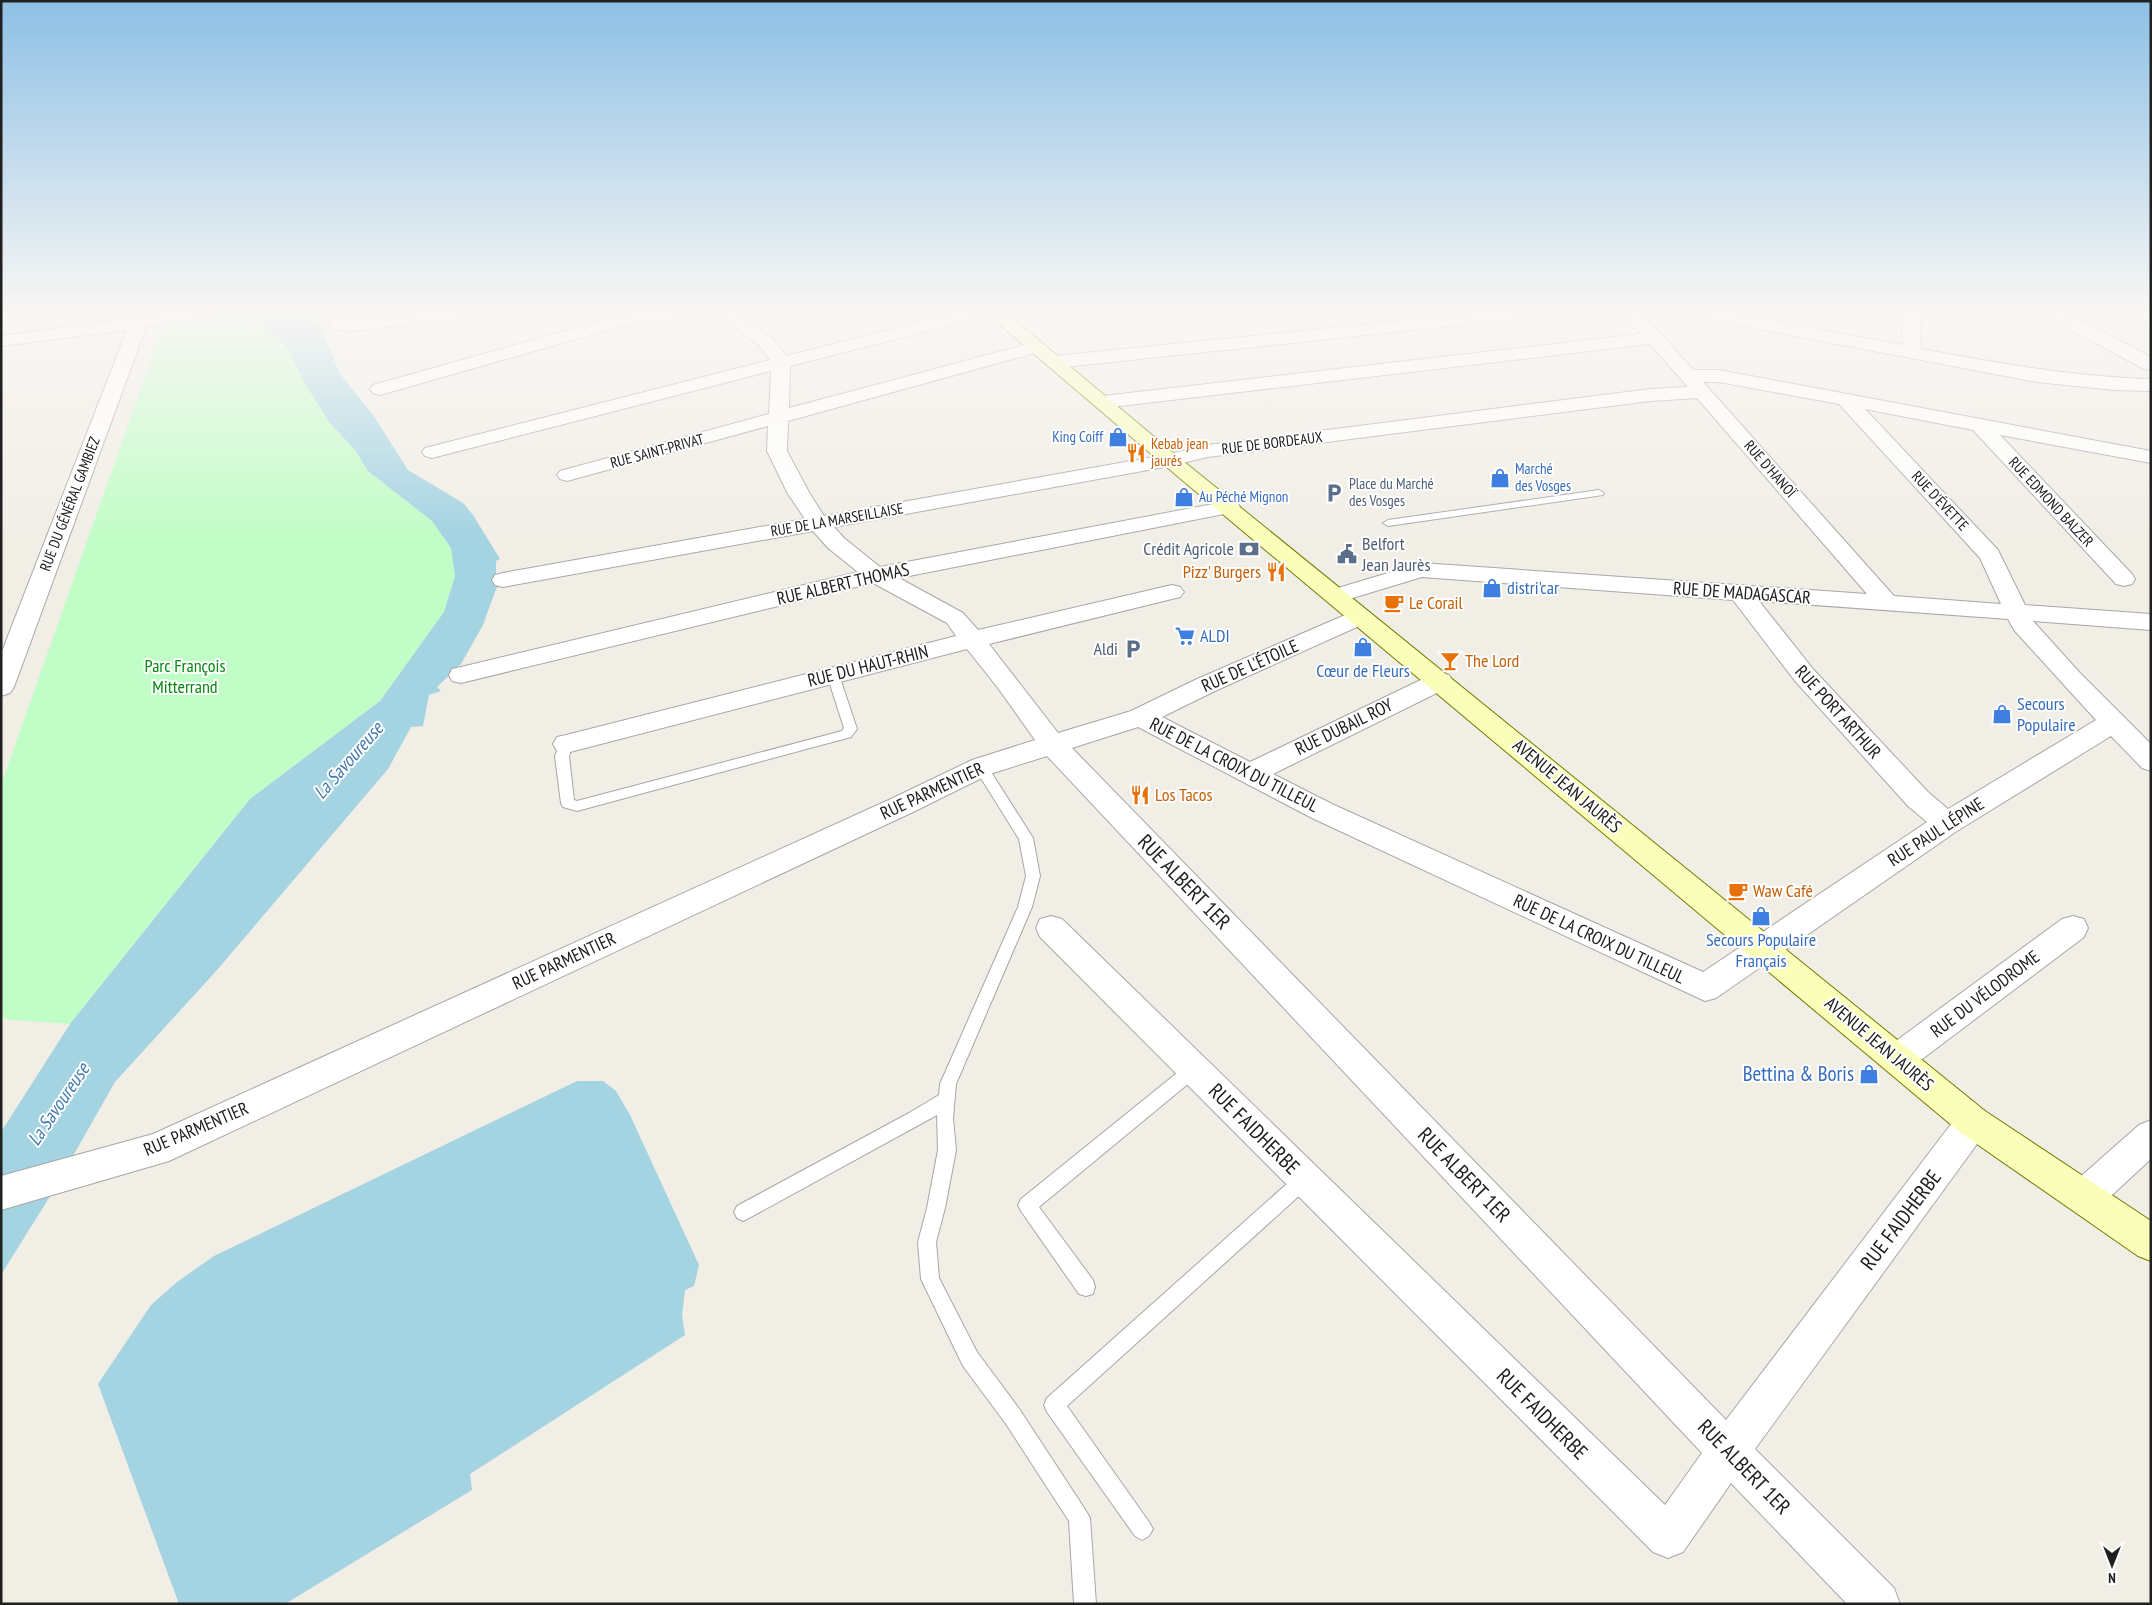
<svg xmlns="http://www.w3.org/2000/svg" width="2152" height="1605" viewBox="0 0 2152 1605" font-family="'PT Sans Narrow',sans-serif">
  <rect width="100%" height="100%" fill="#f1eee6"/>
  <path fill="#c1fdc6" d="M 256,314 L 259,320 L 287,347 L 304,382 L 329,422 L 355,450 L 368,471 L 432,521 L 451,548 L 455,576 L 444,612 L 380,701 L 250,799 L 70,1024 L 10,1020 L 1,1016 L 1,785 L 158,340 L 152,336 L 170,327 Z"/>
  <g fill="#a4d3e2">
    <path d="M 256,313 L 313,313 L 320,325 L 340,374 L 373,415 L 408,470 L 463,503 L 473,515 L 500,559 L 496,561 L 496,574 L 500,575 L 499,586 L 496,589 L 483,625 L 461,664 L 437,687 L 441,691 L 429,695 L 423,726 L 411,727 L 388,769 L 217,970 L 115,1082 L 52,1193 L 1,1275 L 1,1132 L 70,1024 L 250,799 L 380,701 L 444,612 L 455,576 L 451,548 L 432,521 L 368,471 L 355,450 L 329,422 L 304,382 L 287,347 L 259,320 Z"/>
    <path d="M 577,1081 L 603,1081 L 616,1091 L 630,1115 L 699,1265 L 694,1286 L 685,1290 L 682,1315 L 685,1335 L 470,1474 L 472,1490 L 285,1604 L 179,1604 L 98,1384 L 151,1305 L 177,1282 L 214,1256 Z"/>
  </g>
  <g fill="none" stroke-linecap="round" stroke-linejoin="round">
    <defs>
      <g id="service">
        <path d="M 2090,313 L 2107,313 L 2103,316 L 2067,323 L 2063,320 Z"/>
        <path d="M 1599,490 L 1604,493 L 1603,495 L 1388,526 L 1383,523 L 1388,520 Z"/>
        <path d="M 833,671 L 839,675 L 857,729 L 851,737 L 577,811 L 563,807 L 561,803 L 555,756 L 561,741 L 571,741 L 573,744 L 569,756 L 574,800 L 577,801 L 842,731 L 844,728 L 827,675 Z"/>
        <path d="M 981,762 L 986,764 L 1033,838 L 1040,876 L 1032,907 L 956,1084 L 953,1118 L 956,1150 L 945,1208 L 936,1242 L 939,1278 L 977,1352 L 1020,1410 L 1086,1511 L 1090,1518 L 1096,1604 L 1074,1604 L 1069,1521 L 1006,1424 L 963,1366 L 921,1279 L 918,1242 L 927,1208 L 938,1150 L 937,1115 L 749,1218 L 743,1221 L 737,1218 L 734,1212 L 737,1206 L 909,1113 L 939,1095 L 940,1084 L 1018,907 L 1026,876 L 1019,839 L 974,767 L 976,764 Z"/>
        <path d="M 1194,1062 L 1200,1064 L 1202,1069 L 1200,1074 L 1039,1207 L 1093,1280 L 1095,1287 L 1093,1294 L 1086,1296 L 1079,1294 L 1021,1211 L 1018,1205 L 1021,1199 L 1188,1064 Z"/>
        <path d="M 1305,1170 L 1311,1173 L 1314,1179 L 1311,1185 L 1067,1406 L 1149,1522 L 1153,1529 L 1149,1536 L 1142,1540 L 1135,1536 L 1047,1412 L 1044,1405 L 1047,1398 L 1299,1173 Z"/>
      </g>
      <g id="minor">
        <path d="M 172,313 L 221,313 L 218,317 L 212,318 L 146,327 L 14,687 L 10,693 L 1,696 L 1,654 L 127,330 L 1,346 L 1,336 Z"/>
        <path d="M 425,313 L 484,313 L 481,317 L 475,318 L 350,331 L 331,329 L 328,325 L 331,321 Z"/>
        <path d="M 641,313 L 699,313 L 696,317 L 690,318 L 625,325 L 380,395 L 373,393 L 370,389 L 373,385 L 618,316 Z"/>
        <path d="M 716,313 L 736,313 L 771,337 L 786,356 L 955,313 L 985,313 L 982,317 L 790,366 L 789,408 L 1036,342 L 1042,343 L 1045,347 L 1042,351 L 788,421 L 787,451 L 810,494 L 824,516 L 1170,454 L 1208,445 L 1651,389 L 1688,387 L 1650,344 L 1103,408 L 1096,406 L 1093,402 L 1096,398 L 1103,396 L 1641,334 L 1620,313 L 1639,313 L 1661,334 L 1693,370 L 1719,370 L 2151,451 L 2151,463 L 2000,435 L 2132,574 L 2135,579 L 2132,584 L 2124,586 L 2116,584 L 1973,430 L 1865,409 L 1998,550 L 2025,605 L 2151,614 L 2151,630 L 2033,621 L 2080,673 L 2151,744 L 2151,771 L 2142,768 L 2111,736 L 1957,831 L 1716,998 L 1705,1001 L 1312,818 L 1138,727 L 1072,748 L 1726,1420 L 1961,1111 L 1973,1106 L 1985,1111 L 1990,1122 L 1985,1133 L 1755,1449 L 1894,1588 L 1900,1604 L 1847,1604 L 1731,1483 L 1683,1552 L 1668,1558 L 1653,1552 L 1040,937 L 1036,928 L 1040,919 L 1051,916 L 1062,919 L 1665,1505 L 1702,1453 L 1047,756 L 990,774 L 913,812 L 169,1161 L 1,1210 L 1,1176 L 153,1134 L 893,798 L 972,760 L 1035,740 L 998,688 L 967,649 L 566,753 L 557,751 L 553,744 L 557,737 L 566,735 L 956,636 L 947,623 L 873,583 L 461,683 L 452,681 L 449,675 L 452,669 L 461,667 L 858,572 L 828,548 L 813,531 L 503,587 L 495,585 L 492,580 L 495,575 L 503,573 L 805,519 L 788,494 L 767,451 L 768,426 L 567,481 L 560,479 L 557,475 L 560,471 L 769,414 L 771,371 L 432,458 L 425,456 L 422,452 L 425,448 L 770,360 L 759,345 ZM 1703,382 L 1719,382 L 1839,404 L 1980,558 L 2001,604 L 1894,596 ZM 1697,398 L 1867,594 L 1421,563 L 1328,591 L 1324,596 L 1328,601 L 1336,603 L 1422,577 L 1733,600 L 1795,681 L 1908,806 L 1927,822 L 1703,972 L 1332,804 L 1273,774 L 1449,687 L 1453,681 L 1449,675 L 1440,672 L 1431,675 L 1250,762 L 1162,717 L 1215,691 L 1368,622 L 1372,617 L 1368,612 L 1360,609 L 1352,612 L 1197,679 L 1131,711 L 1058,733 L 989,644 L 1180,597 L 1184,592 L 1180,587 L 1172,585 L 978,630 L 963,613 L 899,578 L 1229,513 L 1237,512 L 1240,507 L 1237,502 L 1229,501 L 880,567 L 844,538 L 834,527 L 1170,466 L 1208,457 L 1651,401 ZM 1759,601 L 2008,619 L 2014,630 L 2096,720 L 1948,809 L 1928,792 L 1813,669 Z"/>
        <path d="M 1478,313 L 1538,313 L 1535,317 L 1529,318 L 1055,368 L 1048,366 L 1046,362 L 1048,358 L 1055,356 Z"/>
        <path d="M 1691,313 L 1728,313 L 1903,345 L 1902,323 L 1905,313 L 1923,313 L 1920,323 L 1921,349 C 1997,363 2073,377 2151,379 L 2151,391 L 2114,390 L 2037,382 L 1700,318 L 1694,317 Z"/>
        <path d="M 2045,313 L 2067,313 L 2151,357 L 2151,370 L 2144,369 L 2048,317 Z"/>
        <path d="M 2073,916 L 2084,919 L 2088,928 L 2084,937 L 1909,1069 L 1897,1074 L 1885,1069 L 1881,1059 L 1885,1049 L 2062,919 Z"/>
        <path d="M 2151,1120 L 2151,1159 L 2097,1209 L 2084,1214 L 2071,1209 L 2066,1197 L 2071,1185 L 2139,1125 Z"/>
      </g>
      <path id="secondary" d="M 986,313 L 1006,313 L 1177,456 L 1985,1111 L 2151,1221 L 2151,1261 L 2138,1256 L 1961,1133 L 1163,464 Z"/>
    </defs>
    <use href="#service" stroke="#a7a7a7" stroke-width="2"/>
    <use href="#minor" stroke="#a7a7a7" stroke-width="2"/>
    <use href="#secondary" stroke="#707e00" stroke-width="2"/>
    <use href="#service" fill="#fff" fill-rule="evenodd"/>
    <use href="#minor" fill="#fff" fill-rule="evenodd"/>
    <use href="#secondary" fill="#fafeb8" fill-rule="evenodd"/>
  </g>
  <linearGradient id="sky" x2="0" y2="1"><stop stop-color="#8dc0e6"/><stop offset="0.58" stop-color="#f9f7f4"/><stop offset="1" stop-color="#f9f7f4" stop-opacity="0"/></linearGradient>
  <rect width="2152" height="538" fill="url(#sky)"/>
  <defs>
    <symbol id="shop-bare" viewBox="-9 -9 18 18"><path d="M-5-2.5h2.3a2.7 3.5 0 0 1 5.4 0H5L5.5 6h-11ZM-1.5-2.5h3a1.5 2.3 0 0 0-3 0Z" fill="#3f7fe0" stroke="#fff" stroke-width="2.5" paint-order="stroke"/></symbol>
    <symbol id="restaurant-bare" viewBox="-9 -9 18 18"><path d="M-5-6h1v4h1v-4h1v4h1v-4h1v5L-1.5 .5V6h-2V.5L-5-1ZM5-6V6H3V1.5H1.5Q1.5-4 5-6Z" fill="#e8710a" stroke="#fff" stroke-width="2.5" paint-order="stroke"/></symbol>
    <symbol id="parking-bare" viewBox="-9 -9 18 18"><path d="M-3.5-5.5H1a3.5 3.5 0 0 1 0 7H-1V5.5H-3.5ZM-1-3.4V-.6H.8a1.4 1.4 0 0 0 0-2.8Z" fill="#5c6f8a" stroke="#fff" stroke-width="2.5" paint-order="stroke"/></symbol>
    <symbol id="bank-bare" viewBox="-9 -9 18 18"><path d="M-6-4H6V4H-6ZM0-2.3a2.3 2.3 0 1 0 0 4.6a2.3 2.3 0 1 0 0-4.6Z" fill="#5c6f8a" stroke="#fff" stroke-width="2.5" paint-order="stroke"/></symbol>
    <symbol id="civic-bare" viewBox="-9 -9 18 18"><path d="M-.6-6.5H3V-4.5H.6V-3L4-1V1h2V6H-6V1h2V-1L-.6-3ZM-1.2 2.5V6h2.4V2.5Z" fill="#5c6f8a" stroke="#fff" stroke-width="2.5" paint-order="stroke"/></symbol>
    <symbol id="cafe-bare" viewBox="-9 -9 18 18"><path d="M-5.5-4.5H6V0H3Q3 3.5 0 3.5H-2.5Q-5.5 3.5-5.5 0ZM3-3.2v2h1.7v-2ZM-6 4.5H4V6H-6Z" fill="#e8710a" stroke="#fff" stroke-width="2.5" paint-order="stroke"/></symbol>
    <symbol id="supermarket-bare" viewBox="-9 -9 18 18"><path d="M-6-5.5h2.5l.6 2H6L4.5 2H-2.5L-4.4-4H-6ZM-1.5 3.2a1.3 1.3 0 1 0 .1 0ZM3 3.2a1.3 1.3 0 1 0 .1 0Z" fill="#3f7fe0" stroke="#fff" stroke-width="2.5" paint-order="stroke"/></symbol>
    <symbol id="bar-bare" viewBox="-9 -9 18 18"><path d="M-6-5H6L.8 .8V4.5H3.5V6h-7V4.5H-.8V.8Z" fill="#e8710a" stroke="#fff" stroke-width="2.5" paint-order="stroke"/></symbol>
  </defs>
  <g fill-rule="evenodd">
    <use href="#shop-bare" x="1104" y="423" width="28" height="28"/>
    <use href="#restaurant-bare" x="1122" y="439" width="28" height="28"/>
    <use href="#shop-bare" x="1486" y="464" width="28" height="28"/>
    <use href="#parking-bare" x="1320" y="479" width="28" height="28"/>
    <use href="#shop-bare" x="1170" y="483" width="28" height="28"/>
    <use href="#bank-bare" x="1235" y="535" width="28" height="28"/>
    <use href="#civic-bare" x="1333" y="540" width="28" height="28"/>
    <use href="#restaurant-bare" x="1262" y="558" width="28" height="28"/>
    <use href="#shop-bare" x="1478" y="574" width="28" height="28"/>
    <use href="#cafe-bare" x="1380" y="589" width="28" height="28"/>
    <use href="#supermarket-bare" x="1171" y="622" width="28" height="28"/>
    <use href="#shop-bare" x="1349" y="633" width="28" height="28"/>
    <use href="#parking-bare" x="1119" y="635" width="28" height="28"/>
    <use href="#bar-bare" x="1436" y="647" width="28" height="28"/>
    <use href="#shop-bare" x="1988" y="700" width="28" height="28"/>
    <use href="#restaurant-bare" x="1126" y="781" width="28" height="28"/>
    <use href="#cafe-bare" x="1724" y="877" width="28" height="28"/>
    <use href="#shop-bare" x="1747" y="902" width="28" height="28"/>
    <use href="#shop-bare" x="1855" y="1060" width="28" height="28"/>
  </g>
  <g text-anchor="middle" stroke-width="4" stroke-linejoin="round" paint-order="stroke">
    <g font-size="15" fill="#366cbe" stroke="#fff" text-anchor="start">
      <text x="1103" y="442" text-anchor="end">King Coiff</text>
      <text x="1515" y="474">Marché<tspan x="1515" dy="17">des Vosges</tspan></text>
      <text x="1199" y="502">Au Péché Mignon</text>
    </g>
    <g font-size="15" fill="#202020" stroke="#fff">
      <text transform="translate(1272 443) rotate(-7)" y="5">RUE DE BORDEAUX</text>
      <text transform="translate(657 451) rotate(-15)" y="5">RUE SAINT-PRIVAT</text>
      <text transform="translate(1770 469) rotate(49)" y="5">RUE D'HANOÏ</text>
      <text transform="translate(1940 501) rotate(47)" y="5">RUE D'ÉVETTE</text>
      <text transform="translate(2051 502) rotate(47)" y="5">RUE EDMOND BALZER</text>
      <text transform="translate(70 504) rotate(-69)" y="5">RUE DU GÉNÉRAL GAMBIEZ</text>
      <text transform="translate(837 520) rotate(-10)" y="5">RUE DE LA MARSEILLAISE</text>
    </g>
    <g font-size="15" fill="#c56008" stroke="#fff" text-anchor="start">
      <text x="1151" y="449">Kebab jean<tspan x="1151" dy="17">jaurés</tspan></text>
    </g>
    <g font-size="15" fill="#4e5e75" stroke="#fff" text-anchor="start">
      <text x="1349" y="489">Place du Marché<tspan x="1349" dy="17">des Vosges</tspan></text>
    </g>
    <g font-size="18" fill="#4e5e75" stroke="#fff" text-anchor="end">
      <text x="1362" y="550" text-anchor="start">Belfort<tspan x="1362" dy="21">Jean Jaurès</tspan></text>
      <text x="1234" y="555">Crédit Agricole</text>
      <text x="1118" y="655">Aldi</text>
    </g>
    <g font-size="18" fill="#c56008" stroke="#fff" text-anchor="start">
      <text x="1261" y="578" text-anchor="end">Pizz' Burgers</text>
      <text x="1409" y="609">Le Corail</text>
      <text x="1465" y="667">The Lord</text>
      <text x="1155" y="801">Los Tacos</text>
      <text x="1753" y="897">Waw Café</text>
    </g>
    <g font-size="18" fill="#202020" stroke="#fff">
      <text transform="translate(843 584) rotate(-13)" y="6">RUE ALBERT THOMAS</text>
      <text transform="translate(1742 593) rotate(4)" y="6">RUE DE MADAGASCAR</text>
      <text transform="translate(868 666) rotate(-14)" y="6">RUE DU HAUT-RHIN</text>
      <text transform="translate(1250 666) rotate(-24)" y="6">RUE DE L'ÉTOILE</text>
      <text transform="translate(1838 712) rotate(48)" y="6">RUE PORT ARTHUR</text>
      <text transform="translate(1344 727) rotate(-26)" y="6">RUE DUBAIL ROY</text>
      <text transform="translate(1234 765) rotate(27)" y="6">RUE DE LA CROIX DU TILLEUL</text>
      <text transform="translate(1567 786) rotate(40)" y="6">AVENUE JEAN JAURÈS</text>
      <text transform="translate(932 791) rotate(-25)" y="6">RUE PARMENTIER</text>
      <text transform="translate(1936 832) rotate(-33)" y="6">RUE PAUL LÉPINE</text>
      <text transform="translate(1599 939) rotate(25)" y="6">RUE DE LA CROIX DU TILLEUL</text>
      <text transform="translate(564 961) rotate(-25)" y="6">RUE PARMENTIER</text>
      <text transform="translate(1985 994) rotate(-37)" y="6">RUE DU VÉLODROME</text>
      <text transform="translate(1879 1044) rotate(40)" y="6">AVENUE JEAN JAURÈS</text>
      <text transform="translate(196 1129) rotate(-23)" y="6">RUE PARMENTIER</text>
    </g>
    <g font-size="18" fill="#366cbe" stroke="#fff" text-anchor="start">
      <text x="1507" y="594">distri'car</text>
      <text x="1200" y="642">ALDI</text>
      <text x="1363" y="677" text-anchor="middle">Cœur de Fleurs</text>
      <text x="2017" y="710">Secours<tspan x="2017" dy="21">Populaire</tspan></text>
      <text x="1761" y="946" text-anchor="middle">Secours Populaire<tspan x="1761" dy="21">Français</tspan></text>
    </g>
    <g font-size="18" fill="#04880f" stroke="#fff">
      <text x="185" y="672">Parc François<tspan x="185" dy="21">Mitterrand</tspan></text>
    </g>
    <g font-size="19" font-style="italic" fill="#4279af" stroke="#fff">
      <text transform="translate(348 760) rotate(-49)" y="7">La Savoureuse</text>
      <text transform="translate(58 1104) rotate(-56)" y="7">La Savoureuse</text>
    </g>
    <g font-size="21" fill="#202020" stroke="#fff">
      <text transform="translate(1184 882) rotate(46)" y="7">RUE ALBERT 1ER</text>
      <text transform="translate(1254 1129) rotate(45)" y="7">RUE FAIDHERBE</text>
      <text transform="translate(1464 1175) rotate(46)" y="7">RUE ALBERT 1ER</text>
      <text transform="translate(1901 1220) rotate(-53)" y="7">RUE FAIDHERBE</text>
      <text transform="translate(1542 1414) rotate(45)" y="7">RUE FAIDHERBE</text>
      <text transform="translate(1744 1467) rotate(46)" y="7">RUE ALBERT 1ER</text>
    </g>
    <g font-size="21" fill="#366cbe" stroke="#fff" text-anchor="end">
      <text x="1854" y="1081">Bettina &amp; Boris</text>
    </g>
  </g>
  <rect width="2152" height="1605" fill="none" stroke="#202020" stroke-width="5"/>
  <g transform="translate(2112 1565) rotate(180)" stroke="#ffffff" stroke-width="4" paint-order="stroke">
  <path d="M0-4L9 19L0 12L-9 19Z" fill="#202020"/>
  <text y="-8" font-size="14" font-weight="bold" text-anchor="middle" fill="#202020">N</text>
  </g>
</svg>
